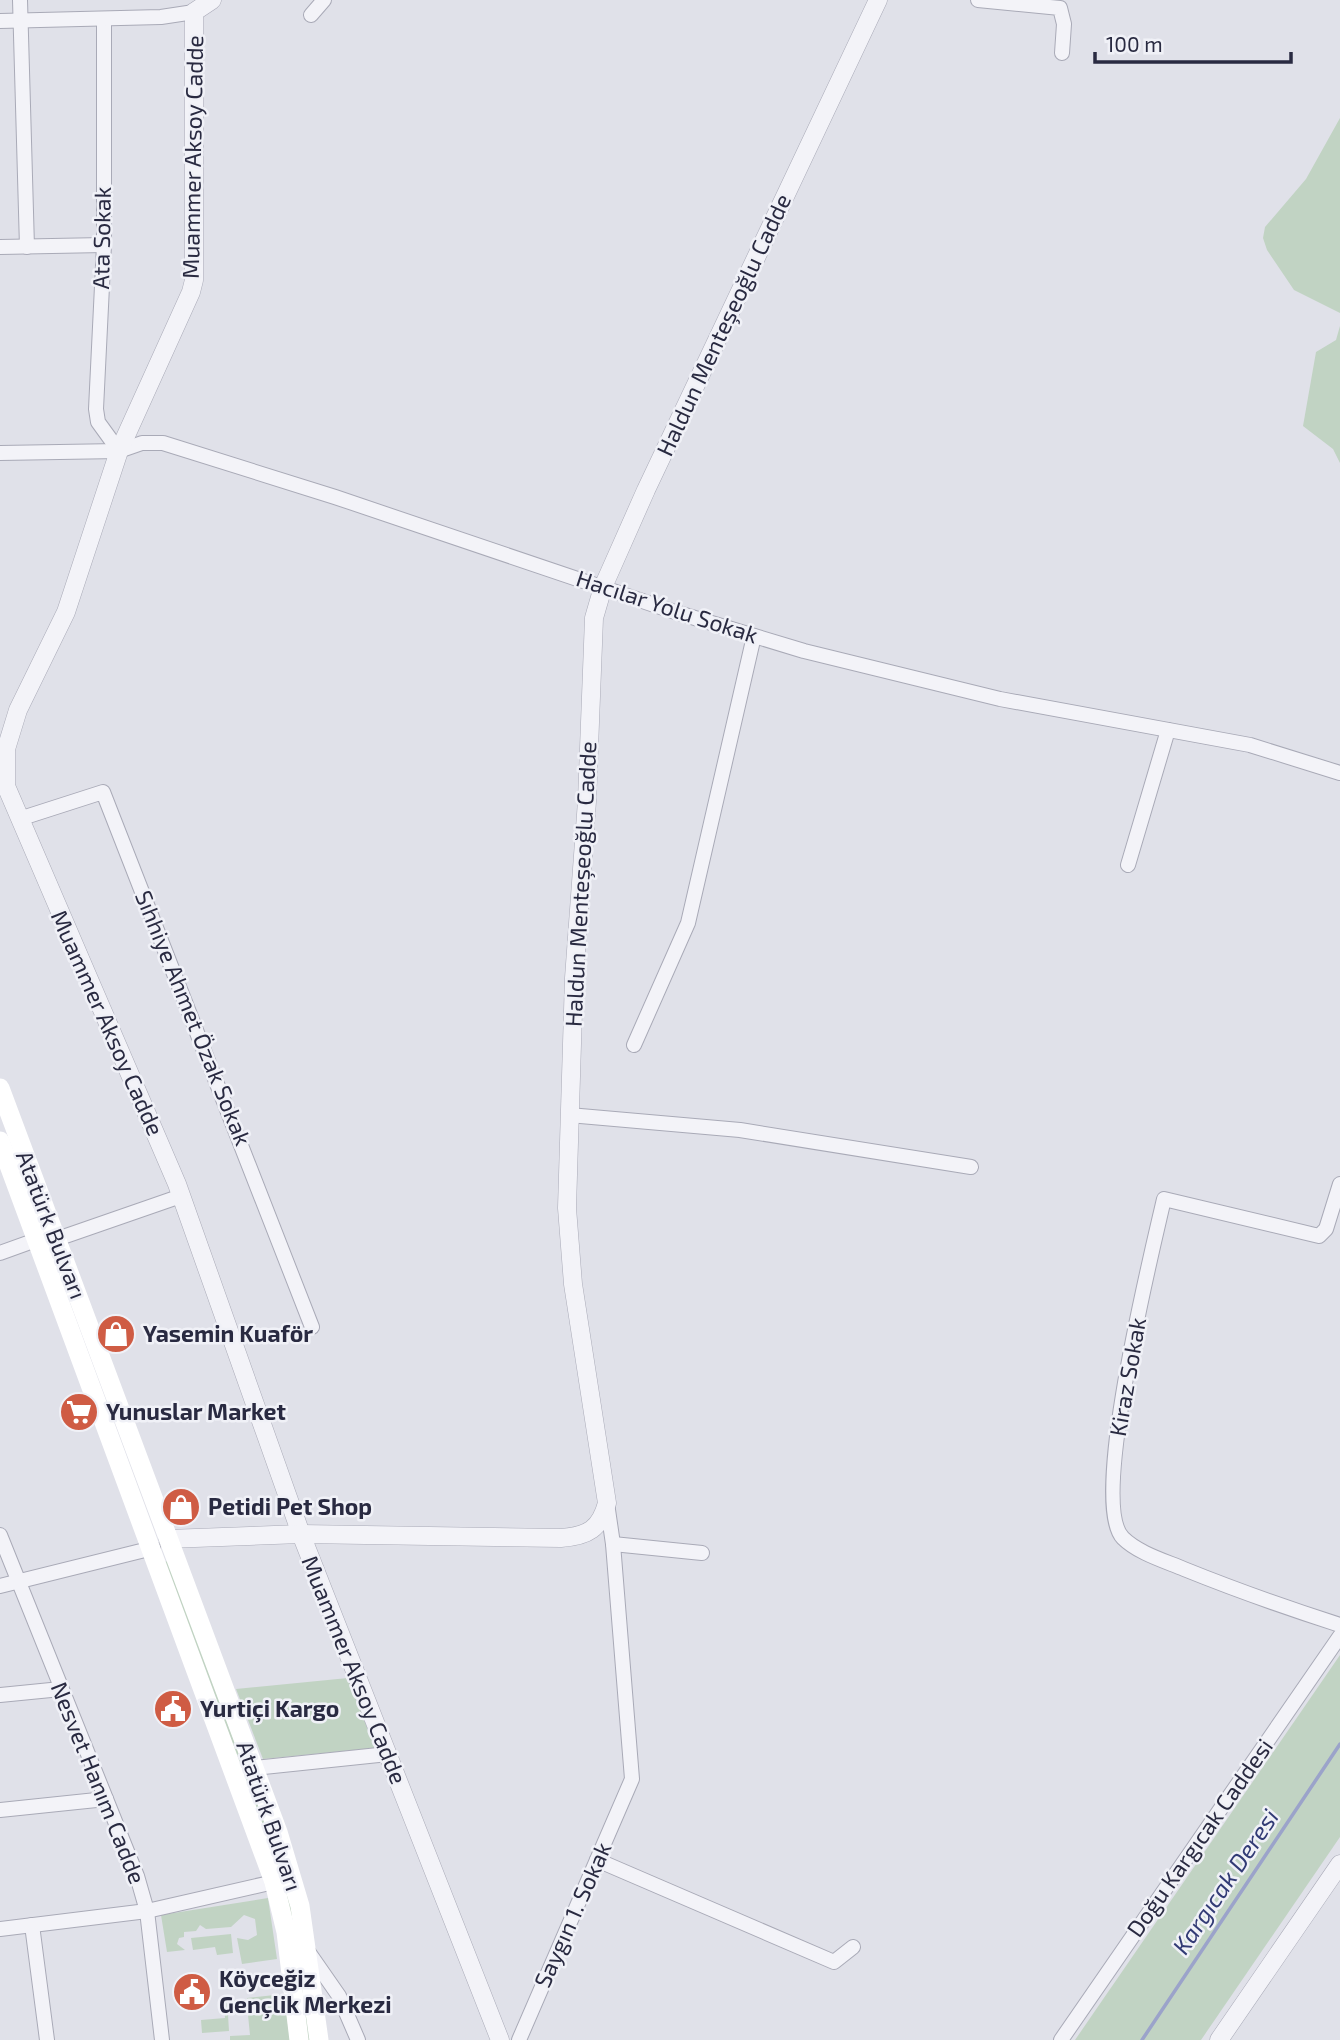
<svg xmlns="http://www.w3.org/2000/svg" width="1340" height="2040" viewBox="0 0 1340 2040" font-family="'Exo 2',sans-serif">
  <rect width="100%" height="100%" fill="#e0e1e9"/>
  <g fill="#c1d3c3">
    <path d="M 1340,118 L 1340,313 L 1294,290 L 1267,250 L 1263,238 L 1265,227 L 1306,179 Z"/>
    <path d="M 1340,326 L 1340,463 L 1333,449 L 1303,426 L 1316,352 L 1336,340 Z"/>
    <path d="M 168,1561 L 291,1895 L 313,2040 L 308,2040 L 292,1930 L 164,1562 Z"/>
    <path d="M 1340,1655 L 1340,1837 L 1201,2040 L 1075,2040 Z"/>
    <path d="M 348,1678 L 375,1748 L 263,1759 L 236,1689 Z"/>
    <path d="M 268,1898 L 277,1959 L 242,1964 L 237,1938 L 248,1940 L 257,1935 L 255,1919 L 244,1915 L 231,1927 L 206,1929 L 200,1925 L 196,1931 L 184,1932 L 184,1937 L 179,1938 L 177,1944 L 185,1950 L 167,1952 L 161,1915 Z"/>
    <path d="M 231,1934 L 233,1953 L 217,1955 L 215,1947 L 193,1950 L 191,1938 Z"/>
    <path d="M 284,1994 L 290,2040 L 230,2040 L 230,2036 L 250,2035 L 248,2015 L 253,2014 L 254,2009 L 247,2005 L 247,1998 Z"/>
    <path d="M 240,2000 L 241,2013 L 228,2015 L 229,2031 L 202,2033 L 201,2020 L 225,2018 L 224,2001 Z"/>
  </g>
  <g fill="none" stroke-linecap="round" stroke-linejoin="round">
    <path stroke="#9ba3ca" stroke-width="3.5" d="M 1142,2040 L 1340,1744"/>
    <defs>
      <g id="minor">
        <path d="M 20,0 L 27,247"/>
        <path d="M 978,0 L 1060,8 L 1064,24 L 1062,53"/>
        <path d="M 311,15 L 324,0"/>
        <path d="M 104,19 L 104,245 L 96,409 L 98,422 L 119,451"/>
        <path d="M 0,21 L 161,17 L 194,12"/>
        <path d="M 0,247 L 104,245"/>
        <path d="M 0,453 L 119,451 L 142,443 L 163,443 L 335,497 L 675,612 L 804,651 L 1000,699 L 1250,745 L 1340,773"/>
        <path d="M 19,819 L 103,792 L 312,1327"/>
        <path d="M 1128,865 L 1168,730"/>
        <path d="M 634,1045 L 688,923 L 754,636"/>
        <path d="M 569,1115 L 740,1130 L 971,1167"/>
        <path d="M 1340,1184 L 1326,1229 L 1319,1236 L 1164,1199 C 1152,1252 1089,1504 1123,1538 C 1138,1553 1165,1561 1184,1569 C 1236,1590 1287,1608 1340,1625"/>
        <path d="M 57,1239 L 181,1196"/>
        <path d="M 0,1253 L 36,1240"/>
        <path d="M 0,1535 L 137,1876 L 147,1911 L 162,2040"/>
        <path d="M 613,1544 L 702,1553"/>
        <path d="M 0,1586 L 153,1548"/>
        <path d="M 0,1695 L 61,1689"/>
        <path d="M 254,1768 L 388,1754"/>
        <path d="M 0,1810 L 106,1799"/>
        <path d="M 597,1860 L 834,1962 L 853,1947"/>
        <path d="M 32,1925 L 47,2040"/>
        <path d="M 0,1929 L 147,1911 L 274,1882"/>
        <path d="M 307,1950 L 339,1996 L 358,2040"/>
        <path d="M 519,2040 L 632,1779 L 613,1544 L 607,1503"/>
        <path d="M 1061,2040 L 1340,1636"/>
      </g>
      <g id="tertiary">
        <path d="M 212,0 L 194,12 L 194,280 L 191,292 L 119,451 L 66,612 L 18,710 L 6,749 L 6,786 L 177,1184 L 301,1534 L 500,2040"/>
        <path d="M 168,1539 L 301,1534 L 561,1538 C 588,1536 600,1529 607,1503 L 573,1284 L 567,1208 L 574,978 L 587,801 L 594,618 L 603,587 L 646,490 L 878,0"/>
        <path d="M 1219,2040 L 1340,1864"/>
      </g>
    </defs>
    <use href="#minor" stroke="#a9aab7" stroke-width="16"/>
    <use href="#tertiary" stroke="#a9aab7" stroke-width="19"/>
    <use href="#minor" stroke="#f3f3f8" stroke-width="14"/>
    <use href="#tertiary" stroke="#f3f3f8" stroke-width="18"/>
    <g stroke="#fff" stroke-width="19">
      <path d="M 0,1088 L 278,1832 L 300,1906 L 319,2040"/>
      <path d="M 0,1141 L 274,1882 L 286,1932 L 299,2040"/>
    </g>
  </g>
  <defs>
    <symbol id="shop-disc" viewBox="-11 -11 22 22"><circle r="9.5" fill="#cf5c44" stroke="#f0f1f7"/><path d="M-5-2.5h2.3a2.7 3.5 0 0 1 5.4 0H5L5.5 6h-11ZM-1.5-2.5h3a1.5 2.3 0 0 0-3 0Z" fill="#fff"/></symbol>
    <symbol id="supermarket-disc" viewBox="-11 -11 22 22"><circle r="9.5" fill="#cf5c44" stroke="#f0f1f7"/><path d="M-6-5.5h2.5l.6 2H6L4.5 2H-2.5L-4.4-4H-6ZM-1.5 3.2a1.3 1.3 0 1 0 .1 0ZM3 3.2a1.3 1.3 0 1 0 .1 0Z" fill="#fff"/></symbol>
    <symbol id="civic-disc" viewBox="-11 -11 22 22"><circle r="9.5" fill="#cf5c44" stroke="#f0f1f7"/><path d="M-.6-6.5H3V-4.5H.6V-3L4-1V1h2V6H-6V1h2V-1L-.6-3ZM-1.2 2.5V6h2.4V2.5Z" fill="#fff"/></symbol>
  </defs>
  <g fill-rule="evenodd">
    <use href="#shop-disc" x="94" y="1312" width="44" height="44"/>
    <use href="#supermarket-disc" x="57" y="1390" width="44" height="44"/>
    <use href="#shop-disc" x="159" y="1485" width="44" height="44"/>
    <use href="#civic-disc" x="151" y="1687" width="44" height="44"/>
    <use href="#civic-disc" x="170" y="1970" width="44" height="44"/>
  </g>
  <g text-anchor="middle" stroke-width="5" stroke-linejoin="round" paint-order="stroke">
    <g font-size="23" fill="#292a41" stroke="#f0f1f7">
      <text transform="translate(193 157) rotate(-89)" y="8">Muammer Aksoy Cadde</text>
      <text transform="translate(102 238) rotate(-89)" y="8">Ata Sokak</text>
      <text transform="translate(724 325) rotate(-65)" y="8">Haldun Menteşeoğlu Cadde</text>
      <text transform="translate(667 607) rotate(18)" y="8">Hacılar Yolu Sokak</text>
      <text transform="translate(581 884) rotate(-87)" y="8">Haldun Menteşeoğlu Cadde</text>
      <text transform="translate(193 1018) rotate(68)" y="8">Sıhhiye Ahmet Özak Sokak</text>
      <text transform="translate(107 1023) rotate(66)" y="8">Muammer Aksoy Cadde</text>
      <text transform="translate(51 1225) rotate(69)" y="8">Atatürk Bulvarı</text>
      <text transform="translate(1128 1377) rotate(-80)" y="8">Kiraz Sokak</text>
      <text transform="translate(354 1670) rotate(68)" y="8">Muammer Aksoy Cadde</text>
      <text transform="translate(98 1783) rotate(68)" y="8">Nesvet Hanım Cadde</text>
      <text transform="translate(269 1816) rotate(71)" y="8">Atatürk Bulvarı</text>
      <text transform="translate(1200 1838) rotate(-55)" y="8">Doğu Kargıcak Caddesi</text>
      <text transform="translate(573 1915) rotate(-66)" y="8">Saygın 1. Sokak</text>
    </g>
    <g font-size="23" font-weight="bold" fill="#292a41" stroke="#f0f1f7" text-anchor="start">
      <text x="143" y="1342">Yasemin Kuaför</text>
      <text x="106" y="1420">Yunuslar Market</text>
      <text x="208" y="1515">Petidi Pet Shop</text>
      <text x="200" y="1717">Yurtiçi Kargo</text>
      <text x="219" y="1987">Köyceğiz<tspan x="219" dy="26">Gençlik Merkezi</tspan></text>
    </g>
    <g font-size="24" font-style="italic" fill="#323b75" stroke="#f0f1f7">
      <text transform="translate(1226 1882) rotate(-56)" y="8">Kargıcak Deresi</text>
    </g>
  </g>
  <path d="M1095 52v10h196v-10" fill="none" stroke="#292a41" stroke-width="3.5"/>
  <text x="1106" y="52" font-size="21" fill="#292a41" stroke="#f0f1f7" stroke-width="5" paint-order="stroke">100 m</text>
</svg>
